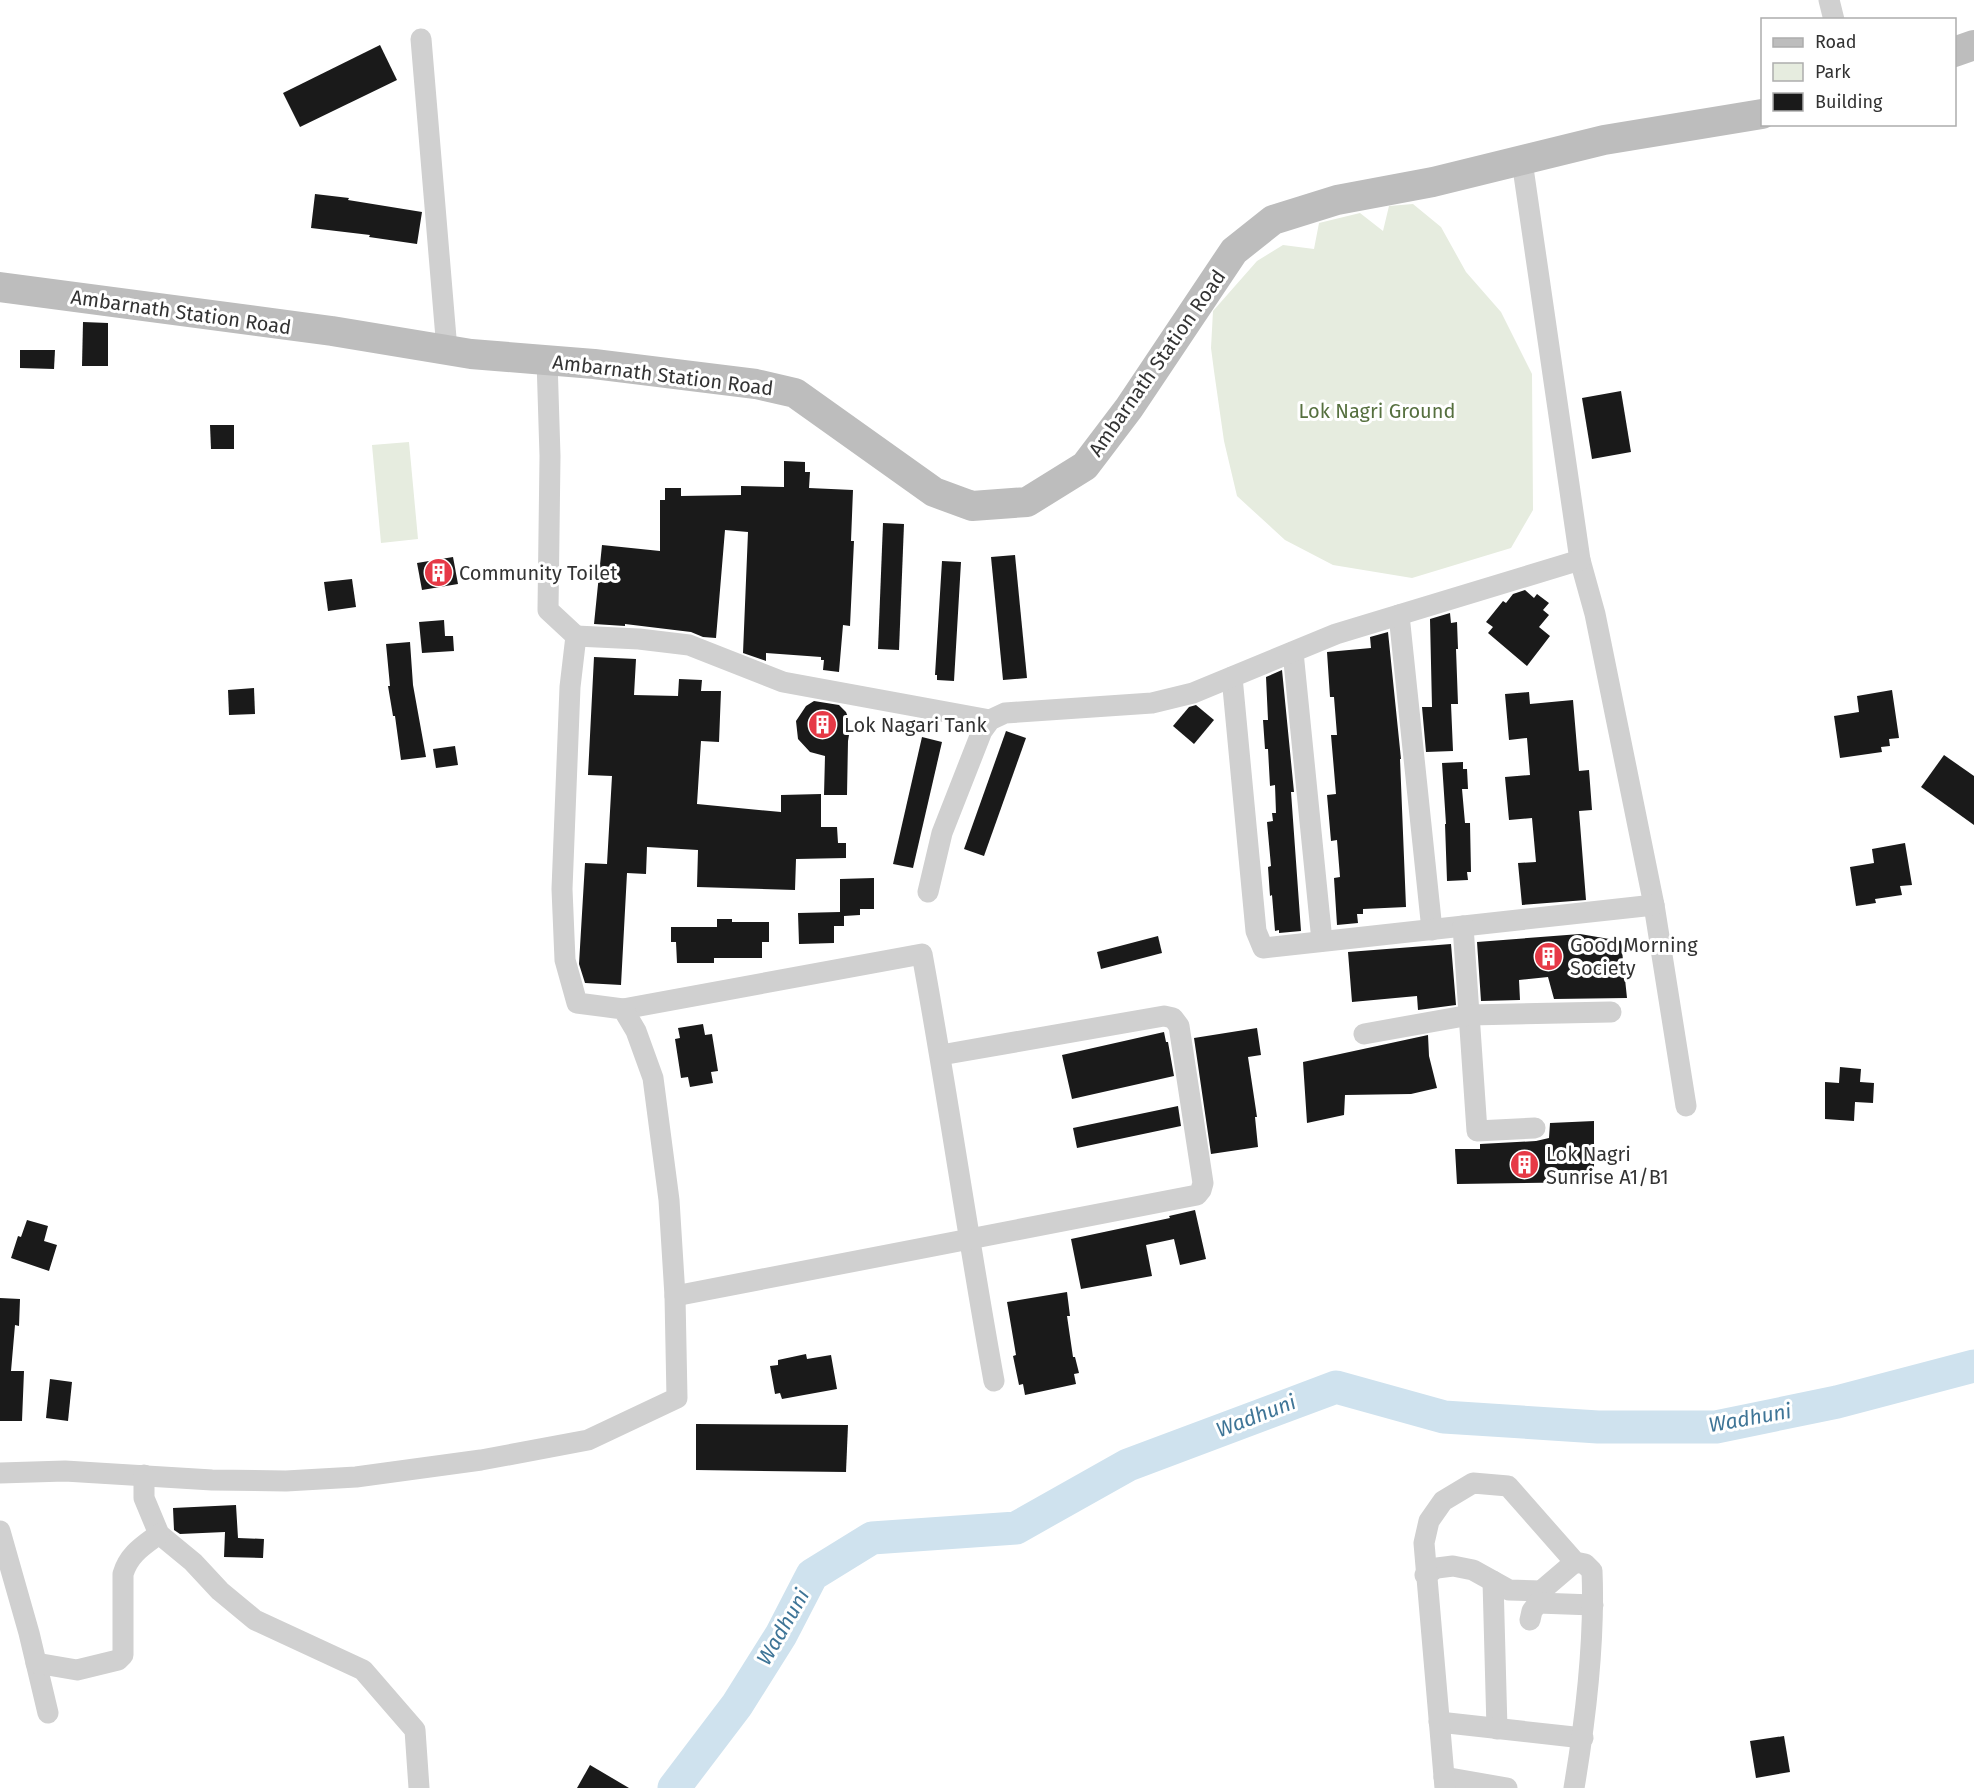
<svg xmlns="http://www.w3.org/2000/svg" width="1974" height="1788" viewBox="0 0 1974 1788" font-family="'Fira Sans',sans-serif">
  <rect width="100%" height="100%" fill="#fff"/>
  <g fill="#e6ecdf">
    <path d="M 1413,204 L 1441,227 L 1466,272 L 1501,312 L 1532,374 L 1533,510 L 1511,548 L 1412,578 L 1333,565 L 1285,540 L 1237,496 L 1224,441 L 1214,371 L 1211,348 L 1213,311 L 1257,261 L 1283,245 L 1314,249 L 1319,223 L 1360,213 L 1383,231 L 1389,206 Z"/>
    <path d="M 409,442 L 418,539 L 381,543 L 372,445 Z"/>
  </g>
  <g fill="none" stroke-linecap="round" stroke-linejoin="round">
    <path stroke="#cfe2ee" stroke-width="33" d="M 674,1788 L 737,1705 L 781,1635 L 812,1575 L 872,1538 L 1016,1528 L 1128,1465 L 1336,1387 L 1444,1417 L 1598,1427 L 1716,1427 L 1837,1402 L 1974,1366"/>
  </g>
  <g fill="#1a1a1a">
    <path d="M 380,45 L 397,80 L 300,127 L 283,93 Z"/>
    <path d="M 315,194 L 349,198 L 348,200 L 422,212 L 417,244 L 369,237 L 370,235 L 311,228 Z"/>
    <path d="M 83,322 L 108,323 L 108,366 L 82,366 Z"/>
    <path d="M 20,350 L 55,350 L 54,369 L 20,368 Z"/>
    <path d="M 1621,391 L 1631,452 L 1592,459 L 1582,398 Z"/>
    <path d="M 210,425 L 234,425 L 234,449 L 211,449 Z"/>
    <path d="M 784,461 L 805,462 L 805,472 L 810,472 L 809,488 L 853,490 L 851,541 L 854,541 L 850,626 L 843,625 L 839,672 L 823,670 L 824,660 L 821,660 L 821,657 L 766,653 L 766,661 L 743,653 L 748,532 L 725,530 L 716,638 L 703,637 L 691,632 L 625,624 L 625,626 L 594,624 L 602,545 L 660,551 L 660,500 L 665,500 L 665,488 L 681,488 L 681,496 L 741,495 L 741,486 L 784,487 Z"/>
    <path d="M 883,523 L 904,524 L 899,650 L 878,649 Z"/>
    <path d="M 1015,555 L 1027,678 L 1003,680 L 991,557 Z"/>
    <path d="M 453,557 L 458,584 L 422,590 L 417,563 Z"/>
    <path d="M 942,561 L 961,562 L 954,681 L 937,680 L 937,675 L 935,675 Z"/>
    <path d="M 352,579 L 356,607 L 328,611 L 324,582 Z"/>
    <path d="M 1525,590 L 1534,598 L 1537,594 L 1549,603 L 1543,610 L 1549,615 L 1539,627 L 1550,636 L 1527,666 L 1488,633 L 1493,627 L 1486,622 L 1503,601 L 1506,603 L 1513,594 Z"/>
    <path d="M 1450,613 L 1451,623 L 1457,622 L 1458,649 L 1456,649 L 1458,704 L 1451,704 L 1453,751 L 1426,752 L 1422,707 L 1432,707 L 1430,619 Z"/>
    <path d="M 444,620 L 445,636 L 453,636 L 454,651 L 422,653 L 419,622 Z"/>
    <path d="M 1388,632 L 1401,759 L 1400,759 L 1406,907 L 1363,909 L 1363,914 L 1357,914 L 1358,923 L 1337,925 L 1334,878 L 1340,877 L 1337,840 L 1331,841 L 1327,795 L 1336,794 L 1331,735 L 1337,735 L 1334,697 L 1330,697 L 1327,652 L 1371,648 L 1370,637 Z"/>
    <path d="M 410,642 L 413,685 L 426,757 L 401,760 L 395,716 L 393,716 L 388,686 L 390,686 L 386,644 Z"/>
    <path d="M 594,657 L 636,659 L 634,695 L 678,696 L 679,679 L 702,680 L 701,691 L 721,691 L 719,742 L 701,741 L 697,804 L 781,812 L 781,795 L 821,794 L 821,827 L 837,827 L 838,843 L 846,843 L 846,858 L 796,859 L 795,890 L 697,887 L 698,850 L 647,847 L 646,874 L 627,873 L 621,985 L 585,983 L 579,964 L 585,863 L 607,864 L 612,776 L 588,775 Z"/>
    <path d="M 1282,670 L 1294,792 L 1291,792 L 1301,931 L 1279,933 L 1279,930 L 1275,931 L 1272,895 L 1270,896 L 1268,867 L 1271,866 L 1267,822 L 1273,821 L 1272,813 L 1276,813 L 1275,785 L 1270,786 L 1268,749 L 1265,749 L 1263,720 L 1268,720 L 1266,677 Z"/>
    <path d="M 254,688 L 255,714 L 229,715 L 228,690 Z"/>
    <path d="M 1892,690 L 1899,738 L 1889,739 L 1890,746 L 1881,747 L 1882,752 L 1840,758 L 1834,716 L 1859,712 L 1857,696 Z"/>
    <path d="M 1529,692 L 1530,704 L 1573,700 L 1579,771 L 1589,770 L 1592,810 L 1579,811 L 1586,900 L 1522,905 L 1518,863 L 1536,862 L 1532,818 L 1509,820 L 1505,777 L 1530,775 L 1527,738 L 1509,740 L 1505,694 Z"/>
    <path d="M 814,701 L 839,705 L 846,712 L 849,720 L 850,729 L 848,741 L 847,795 L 824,795 L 825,756 L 810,752 L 798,739 L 796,721 L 806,706 Z"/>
    <path d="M 1196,705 L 1214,720 L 1194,744 L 1173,726 L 1189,707 Z"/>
    <path d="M 1006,731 L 1026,738 L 984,856 L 964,849 Z"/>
    <path d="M 922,737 L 942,742 L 913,868 L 893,864 Z"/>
    <path d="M 455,746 L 458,765 L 436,768 L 433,749 Z"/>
    <path d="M 1944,755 L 1974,776 L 1974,825 L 1921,787 Z"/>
    <path d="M 1463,762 L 1463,769 L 1467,769 L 1468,789 L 1462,789 L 1465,823 L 1470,823 L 1471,872 L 1467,872 L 1468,880 L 1447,881 L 1445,824 L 1446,824 L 1442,763 Z"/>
    <path d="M 1905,843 L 1912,885 L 1900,886 L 1902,895 L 1875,899 L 1876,903 L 1856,906 L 1850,867 L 1874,863 L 1872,849 Z"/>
    <path d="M 874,878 L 874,909 L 860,909 L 860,915 L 844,916 L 844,926 L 834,926 L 834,943 L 799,944 L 798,913 L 840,912 L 840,879 Z"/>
    <path d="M 717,919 L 732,919 L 732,922 L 769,922 L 769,942 L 762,942 L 762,958 L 714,958 L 714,963 L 677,963 L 676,942 L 671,942 L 671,927 L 717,927 Z"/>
    <path d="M 1580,934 L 1621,941 L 1627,998 L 1554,999 L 1548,977 L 1519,980 L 1520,1000 L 1481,1001 L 1477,942 Z"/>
    <path d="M 1158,936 L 1162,953 L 1101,969 L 1097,952 Z"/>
    <path d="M 1451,944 L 1456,1005 L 1418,1010 L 1417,996 L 1352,1002 L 1348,952 Z"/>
    <path d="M 703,1024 L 705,1035 L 712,1034 L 718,1071 L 711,1072 L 713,1083 L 690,1087 L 688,1077 L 681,1078 L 675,1039 L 680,1038 L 678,1028 Z"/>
    <path d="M 1257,1028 L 1261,1055 L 1248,1057 L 1257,1117 L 1255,1117 L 1258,1147 L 1211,1154 L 1194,1038 Z"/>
    <path d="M 1164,1032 L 1166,1042 L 1168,1042 L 1174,1076 L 1072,1099 L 1062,1055 Z"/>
    <path d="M 1428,1035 L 1429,1056 L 1437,1088 L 1411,1094 L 1345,1095 L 1344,1115 L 1307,1123 L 1303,1062 Z"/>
    <path d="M 1840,1067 L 1861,1069 L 1860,1082 L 1874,1083 L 1873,1103 L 1855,1102 L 1854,1121 L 1825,1119 L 1825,1082 L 1839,1083 Z"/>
    <path d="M 1178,1106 L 1181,1126 L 1077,1148 L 1073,1128 Z"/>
    <path d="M 1594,1121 L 1594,1182 L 1457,1184 L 1455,1149 L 1480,1149 L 1480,1144 L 1536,1141 L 1549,1138 L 1550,1123 Z"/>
    <path d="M 1195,1210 L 1206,1259 L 1180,1265 L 1174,1239 L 1146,1245 L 1152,1276 L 1081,1289 L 1071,1239 L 1170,1218 L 1169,1216 Z"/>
    <path d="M 27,1220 L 48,1226 L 44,1241 L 57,1245 L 49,1271 L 11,1258 L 18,1236 L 21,1237 Z"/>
    <path d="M 1067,1292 L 1070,1316 L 1067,1316 L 1073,1357 L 1075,1357 L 1079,1373 L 1074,1374 L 1076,1384 L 1025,1395 L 1023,1384 L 1019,1385 L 1013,1356 L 1016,1355 L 1007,1302 Z"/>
    <path d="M 0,1298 L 20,1299 L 19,1326 L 15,1325 L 11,1371 L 24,1371 L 22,1421 L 0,1421 Z"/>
    <path d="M 806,1354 L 807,1359 L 831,1355 L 837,1389 L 782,1399 L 780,1393 L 775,1394 L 770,1366 L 778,1365 L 778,1360 Z"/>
    <path d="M 50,1379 L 72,1382 L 68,1421 L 46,1418 Z"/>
    <path d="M 696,1424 L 848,1425 L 846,1472 L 696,1470 Z"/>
    <path d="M 236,1505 L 238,1538 L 264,1539 L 263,1558 L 224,1557 L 225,1532 L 180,1534 L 174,1530 L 173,1508 Z"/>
    <path d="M 1784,1736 L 1790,1772 L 1756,1778 L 1750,1741 Z"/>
    <path d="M 590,1765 L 629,1788 L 577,1788 Z"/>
  </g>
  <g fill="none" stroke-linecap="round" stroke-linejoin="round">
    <g stroke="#d0d0d0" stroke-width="21">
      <path d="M 1829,0 L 1834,20"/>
      <path d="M 421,39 L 447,350"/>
      <path d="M 1522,161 L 1580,560 L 1595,614 L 1654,905 L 1686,1106"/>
      <path d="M 1399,615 L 1432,930"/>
      <path d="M 576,636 L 639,639 L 689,645 L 783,682 L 990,720"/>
      <path d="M 1293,652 L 1322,941"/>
      <path d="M 1232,677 L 1256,931 L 1263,948 L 1654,905"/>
      <path d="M 928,892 L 942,833 L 982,731 L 990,720 L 1005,713 L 1152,703 L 1193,693 L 1336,634 L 1580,560"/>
      <path d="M 1463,926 L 1477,1131 L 1535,1128"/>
      <path d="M 623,1009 L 922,954 C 948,1096 968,1239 994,1381"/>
      <path d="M 1364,1034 L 1470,1015 L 1611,1012"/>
      <path d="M 675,1296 L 1197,1195 L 1201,1190 L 1203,1183 L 1179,1026 L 1173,1018 L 1164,1016 L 941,1055"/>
      <path d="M 0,1473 L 65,1471 L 212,1480 L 286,1481 L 356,1477 L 481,1460 L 588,1440 L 677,1398 L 675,1296 L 669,1200 L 653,1078 L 636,1031 L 623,1009 L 577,1003 L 565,960 L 562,889 L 570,687 L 576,636 L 548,610 L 550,456 L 547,360"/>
      <path d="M 144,1475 L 144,1498 L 159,1534 L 193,1562 L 220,1591 L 255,1620 L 363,1670 L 415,1730 L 419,1788"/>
      <path d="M 0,1531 L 29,1633 L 48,1713"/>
      <path d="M 1425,1575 L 1437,1568 L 1453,1566 L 1473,1570 L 1509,1590 L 1541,1591 L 1575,1562"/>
      <path d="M 1493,1581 L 1497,1729"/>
      <path d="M 1530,1620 L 1532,1611 L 1538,1603 L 1593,1605"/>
      <path d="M 36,1663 L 77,1670 L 118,1660 L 123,1655 L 123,1574 C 129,1554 143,1546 159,1534"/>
      <path d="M 1439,1722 L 1583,1738"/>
      <path d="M 1444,1777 L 1507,1788"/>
      <path d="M 1445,1788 L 1424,1543 L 1429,1521 L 1443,1501 L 1473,1483 L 1508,1486 L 1575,1562 L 1585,1564 L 1592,1571 C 1595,1643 1586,1717 1574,1788"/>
    </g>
    <g stroke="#bdbdbd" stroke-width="30">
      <path d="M 1954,52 L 1974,45"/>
      <path d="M 0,287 L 332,331 L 471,354 L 594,364 L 756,384 L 795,393 L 934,492 L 972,506 L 1027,502 L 1085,466 L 1129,408 L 1234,251 L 1273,220 L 1337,200 L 1433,182 L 1604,140 L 1762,114"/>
    </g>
  </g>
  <defs>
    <symbol id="building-disc" viewBox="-11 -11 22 22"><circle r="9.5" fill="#e63946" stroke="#fff"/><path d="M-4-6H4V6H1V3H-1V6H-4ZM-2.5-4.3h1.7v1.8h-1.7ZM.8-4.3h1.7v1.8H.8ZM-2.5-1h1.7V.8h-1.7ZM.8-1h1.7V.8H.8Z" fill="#fff"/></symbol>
  </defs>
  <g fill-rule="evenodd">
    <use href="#building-disc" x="422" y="556" width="33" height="33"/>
    <use href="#building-disc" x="806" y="708" width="33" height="33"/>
    <use href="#building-disc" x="1532" y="940" width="33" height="33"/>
    <use href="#building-disc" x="1508" y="1148" width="33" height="33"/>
  </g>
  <g text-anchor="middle" stroke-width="6" stroke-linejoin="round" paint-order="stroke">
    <g font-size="20" fill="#333" stroke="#fff">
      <text transform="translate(181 312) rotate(8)" y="7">Ambarnath Station Road</text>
      <text transform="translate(1157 363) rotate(-55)" y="7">Ambarnath Station Road</text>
      <text transform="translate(663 375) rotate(7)" y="7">Ambarnath Station Road</text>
    </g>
    <g font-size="20" fill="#56703f" stroke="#fff">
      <text x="1377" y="418">Lok Nagri Ground</text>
    </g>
    <g font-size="20" fill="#333" stroke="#fff" text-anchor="start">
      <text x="459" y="580">Community Toilet</text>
      <text x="844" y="732">Lok Nagari Tank</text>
      <text x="1570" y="952">Good Morning<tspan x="1570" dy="23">Society</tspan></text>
      <text x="1546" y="1161">Lok Nagri<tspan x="1546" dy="23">Sunrise A1/B1</tspan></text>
    </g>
    <g font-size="21" font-style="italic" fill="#3f7597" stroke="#fff">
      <text transform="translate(1256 1416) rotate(-21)" y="7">Wadhuni</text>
      <text transform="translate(1750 1418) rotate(-10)" y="7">Wadhuni</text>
      <text transform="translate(783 1627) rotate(-60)" y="7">Wadhuni</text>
    </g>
  </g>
  <rect x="1761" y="18" width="195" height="108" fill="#ffffff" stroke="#adadad" stroke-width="1.5"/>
  <rect x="1773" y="38" width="30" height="9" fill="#bdbdbd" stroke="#adadad" stroke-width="1.5"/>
  <text x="1815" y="48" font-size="18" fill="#333333">Road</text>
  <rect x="1773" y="63" width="30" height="18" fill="#e6ecdf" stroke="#adadad" stroke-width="1.5"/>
  <text x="1815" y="78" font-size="18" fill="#333333">Park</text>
  <rect x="1773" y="93" width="30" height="18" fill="#1a1a1a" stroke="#adadad" stroke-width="1.5"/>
  <text x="1815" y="108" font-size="18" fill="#333333">Building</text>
</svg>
